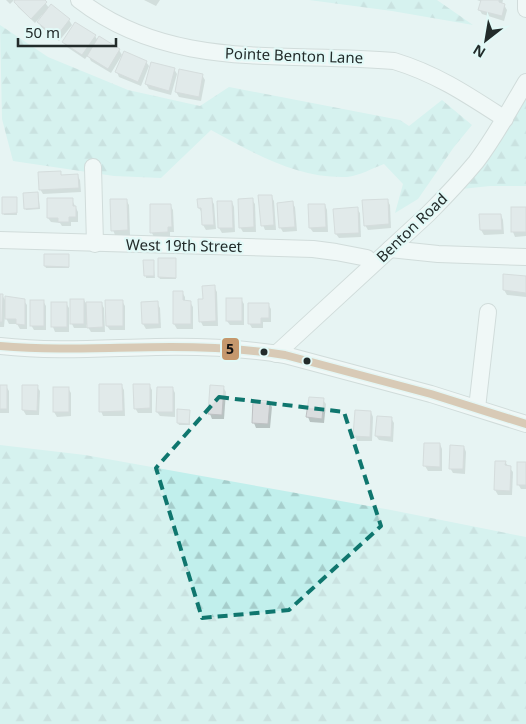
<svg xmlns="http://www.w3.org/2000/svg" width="526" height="724" viewBox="0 0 526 724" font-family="'Noto Sans',sans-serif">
  <defs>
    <pattern id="forest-firs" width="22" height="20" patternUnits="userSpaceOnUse" patternTransform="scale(1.25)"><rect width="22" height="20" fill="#c1efec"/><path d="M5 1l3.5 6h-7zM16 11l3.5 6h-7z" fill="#a6cdcb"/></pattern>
  </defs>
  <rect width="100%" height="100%" fill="#e7f4f3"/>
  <g fill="url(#forest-firs)">
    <path d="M 309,0 L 437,0 L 473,25 L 392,11 Z"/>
    <path d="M 0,25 L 48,57 L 128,90 L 200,106 L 229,87 L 400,120 L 409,126 L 442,100 L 472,125 L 454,147 L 418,199 L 395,213 L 403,184 L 384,164 C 373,168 359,176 347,177 C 298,179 253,153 211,130 L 161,178 L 114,176 L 13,161 L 2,119 Z"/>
    <path d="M 526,82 L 526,186 L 490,186 L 452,190 Z"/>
    <path d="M 0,445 L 85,455 L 391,510 L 526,537 L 526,724 L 0,724 Z"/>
  </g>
  <g fill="#0003">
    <path d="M 6,0 L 43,0 L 49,8 L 69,20 L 72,25 L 59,41 L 41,27 L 39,22 L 43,16 L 42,15 L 35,23 L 18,7 L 14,0 L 10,4 Z"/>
    <path d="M 144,0 L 160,0 L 156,6 Z"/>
    <path d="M 477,0 L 503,0 L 502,4 L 504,5 L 507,10 L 504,21 L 482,14 L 479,9 L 482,2 Z"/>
    <path d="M 95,36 L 98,41 L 119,50 L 122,55 L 111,73 L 91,61 L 88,55 L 85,59 L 67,47 L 64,42 Z"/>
    <path d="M 146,62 L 149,66 L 141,86 L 119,77 L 117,72 Z"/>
    <path d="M 174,69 L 177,74 L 171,95 L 149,89 L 146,84 Z"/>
    <path d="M 202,75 L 205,80 L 201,101 L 179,97 L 176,92 Z"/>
    <path d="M 60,172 L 62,176 L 77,175 L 80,180 L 81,192 L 43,194 L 40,189 Z"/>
    <path d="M 38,193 L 40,209 L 26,210 L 25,208 Z"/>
    <path d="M 271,196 L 274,201 L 276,230 L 265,230 L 263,225 Z"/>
    <path d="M 16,198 L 17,215 L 4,215 L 3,213 Z"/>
    <path d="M 211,199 L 214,204 L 216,229 L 206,230 L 203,225 L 202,213 L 199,208 Z"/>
    <path d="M 72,200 L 78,212 L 78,222 L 71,222 L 71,226 L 62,226 L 60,223 L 51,222 L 48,218 Z"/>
    <path d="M 126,200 L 129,205 L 130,235 L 115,235 L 113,230 Z"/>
    <path d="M 252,200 L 255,204 L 256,232 L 243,232 L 240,227 Z"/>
    <path d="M 387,200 L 390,205 L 391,228 L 368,230 L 365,225 Z"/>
    <path d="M 232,202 L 234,207 L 235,232 L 222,233 L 219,228 Z"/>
    <path d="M 292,203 L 295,207 L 297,231 L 283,232 L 280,227 Z"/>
    <path d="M 170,205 L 173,210 L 174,232 L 170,232 L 170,237 L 154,237 L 152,233 Z"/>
    <path d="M 325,205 L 327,210 L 328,232 L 313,232 L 310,228 Z"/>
    <path d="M 526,208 L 526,236 L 515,237 L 513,232 Z"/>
    <path d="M 357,209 L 360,213 L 361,237 L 339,238 L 336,234 Z"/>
    <path d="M 501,215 L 503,220 L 504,234 L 484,235 L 481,230 Z"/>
    <path d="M 68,255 L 69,268 L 46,268 L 45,266 Z"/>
    <path d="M 175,260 L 176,279 L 160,279 L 159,277 Z"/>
    <path d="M 153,261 L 155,278 L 146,278 L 145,262 Z"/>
    <path d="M 526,277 L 526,297 L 507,295 L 504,290 Z"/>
    <path d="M 214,287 L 217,292 L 218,326 L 203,326 L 201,322 L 204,301 Z"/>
    <path d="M 174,292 L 182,292 L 185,297 L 185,302 L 190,302 L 193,307 L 193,329 L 177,329 L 174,324 Z"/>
    <path d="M 0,295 L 2,295 L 7,303 L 24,301 L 27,305 L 27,329 L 20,329 L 17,324 L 9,324 L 5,316 L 4,327 L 0,327 Z"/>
    <path d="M 241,299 L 244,304 L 244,325 L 230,325 L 227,321 Z"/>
    <path d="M 84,300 L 88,307 L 101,303 L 104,308 L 105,332 L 91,332 L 86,324 L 87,328 L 74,328 L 72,324 Z"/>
    <path d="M 43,301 L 46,306 L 46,330 L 34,330 L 31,325 Z"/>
    <path d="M 122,301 L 125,306 L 125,330 L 110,330 L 107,326 Z"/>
    <path d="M 52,303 L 66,303 L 69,308 L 69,332 L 55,332 L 53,327 Z"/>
    <path d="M 157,303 L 160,308 L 161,328 L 146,329 L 143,324 Z"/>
    <path d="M 268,304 L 271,309 L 271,322 L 263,322 L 263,328 L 252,328 L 249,323 Z"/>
    <path d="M 121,385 L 124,390 L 125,416 L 103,416 L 101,411 Z"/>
    <path d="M 149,385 L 152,390 L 152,413 L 138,413 L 135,408 Z"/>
    <path d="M 0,386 L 6,386 L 9,391 L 9,413 L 0,413 Z"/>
    <path d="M 37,387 L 40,391 L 39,415 L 26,415 L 23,410 Z"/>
    <path d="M 223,387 L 226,392 L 224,419 L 212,419 L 210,414 Z"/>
    <path d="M 68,388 L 71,393 L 71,416 L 57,417 L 54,412 Z"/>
    <path d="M 173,389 L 175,393 L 175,417 L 160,416 L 157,412 Z"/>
    <path d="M 323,400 L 326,404 L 324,423 L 310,422 L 308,417 Z"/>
    <path d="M 269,402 L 272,407 L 270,428 L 256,428 L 254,423 Z"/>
    <path d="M 189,411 L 190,425 L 179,425 L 178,423 Z"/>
    <path d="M 371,412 L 373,417 L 372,441 L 357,441 L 355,436 Z"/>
    <path d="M 391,418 L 394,423 L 393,442 L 379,440 L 376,436 Z"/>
    <path d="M 426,444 L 440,444 L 442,449 L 442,471 L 428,471 L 425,466 Z"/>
    <path d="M 464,447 L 466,452 L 465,474 L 453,473 L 450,468 Z"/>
    <path d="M 505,462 L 513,472 L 512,495 L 498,495 L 495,490 Z"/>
    <path d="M 526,463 L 526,489 L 521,489 L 518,484 Z"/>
  </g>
  <g fill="#dadddf" stroke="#bec1c3">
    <path d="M 15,0 L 45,0 L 47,2 L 31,19 L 14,2 Z"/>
    <path d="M 481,0 L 499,0 L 499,2 L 505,4 L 502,16 L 478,10 Z"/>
    <path d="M 51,4 L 70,19 L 56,37 L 37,22 Z"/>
    <path d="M 75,22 L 96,35 L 82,55 L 62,42 Z"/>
    <path d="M 99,36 L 120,49 L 108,69 L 87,56 Z"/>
    <path d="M 124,51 L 147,61 L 138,82 L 115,72 Z"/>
    <path d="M 151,62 L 175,68 L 169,91 L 145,84 Z"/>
    <path d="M 179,69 L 203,74 L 199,97 L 175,92 Z"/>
    <path d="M 61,171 L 61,175 L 78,174 L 79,188 L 39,190 L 38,172 Z"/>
    <path d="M 38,192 L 39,208 L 24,209 L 23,193 Z"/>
    <path d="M 258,195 L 272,195 L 274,225 L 261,226 Z"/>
    <path d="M 2,197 L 17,197 L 17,213 L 2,214 Z"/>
    <path d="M 47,198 L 73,198 L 73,206 L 76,206 L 76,217 L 69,217 L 69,222 L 58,222 L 58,218 L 47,218 Z"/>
    <path d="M 212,198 L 214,225 L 202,225 L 201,208 L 198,208 L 197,199 Z"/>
    <path d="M 253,198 L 254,227 L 239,228 L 238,199 Z"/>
    <path d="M 110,199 L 127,199 L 128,230 L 111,231 Z"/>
    <path d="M 388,199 L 389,224 L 364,226 L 362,200 Z"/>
    <path d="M 217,201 L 232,201 L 233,228 L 218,228 Z"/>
    <path d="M 293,201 L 295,227 L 279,228 L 277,203 Z"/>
    <path d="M 150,204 L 171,204 L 172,227 L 168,227 L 168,232 L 150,233 Z"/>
    <path d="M 308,204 L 325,204 L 326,227 L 309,228 Z"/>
    <path d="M 358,207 L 359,233 L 335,234 L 333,209 Z"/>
    <rect x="511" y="207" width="15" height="25"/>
    <path d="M 479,214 L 501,214 L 502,230 L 480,230 Z"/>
    <path d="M 44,254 L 69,254 L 69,267 L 44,266 Z"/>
    <path d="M 158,258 L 176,258 L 176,278 L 158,277 Z"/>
    <path d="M 143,260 L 154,260 L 154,276 L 144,276 Z"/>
    <path d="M 503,274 L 526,276 L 526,293 L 503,290 Z"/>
    <path d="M 215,285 L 216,321 L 199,322 L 198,299 L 203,299 L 202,286 Z"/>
    <path d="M 173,291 L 183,291 L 183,300 L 191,301 L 191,324 L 173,324 Z"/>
    <path d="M 0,294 L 3,294 L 2,322 L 0,322 Z"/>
    <path d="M 5,296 L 25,299 L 25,325 L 16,324 L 16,319 L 5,319 Z"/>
    <rect x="226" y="298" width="16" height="23"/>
    <rect x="70" y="299" width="14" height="25"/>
    <rect x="30" y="300" width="14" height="26"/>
    <path d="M 105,300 L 123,300 L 123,326 L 106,326 Z"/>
    <path d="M 158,301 L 159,324 L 142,324 L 141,302 Z"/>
    <rect x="51" y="302" width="16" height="25"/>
    <path d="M 86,302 L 102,302 L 103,327 L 87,328 Z"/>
    <path d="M 248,303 L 269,303 L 269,318 L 261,318 L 261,324 L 248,324 Z"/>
    <path d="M 99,384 L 122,384 L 123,411 L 99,412 Z"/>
    <path d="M 133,384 L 150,384 L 150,408 L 134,409 Z"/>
    <rect x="0" y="385" width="7" height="24"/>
    <path d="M 22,385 L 38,385 L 37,411 L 22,410 Z"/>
    <path d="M 210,385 L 224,386 L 222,415 L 208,414 Z"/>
    <rect x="53" y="387" width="16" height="25"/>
    <path d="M 157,387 L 173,387 L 173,412 L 156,412 Z"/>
    <path d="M 309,397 L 324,398 L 322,419 L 306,417 Z"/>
    <path d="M 253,400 L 270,401 L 268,424 L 252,423 Z"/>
    <path d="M 177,409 L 190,410 L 189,424 L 177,423 Z"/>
    <path d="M 355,410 L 371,411 L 370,437 L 353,436 Z"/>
    <path d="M 377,416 L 392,417 L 391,437 L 375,436 Z"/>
    <path d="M 424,443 L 440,443 L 440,467 L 423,466 Z"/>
    <path d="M 450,445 L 464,446 L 463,469 L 449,469 Z"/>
    <path d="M 495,461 L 506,461 L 505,465 L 511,466 L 510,491 L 494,490 Z"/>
    <rect x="517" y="462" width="9" height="23"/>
  </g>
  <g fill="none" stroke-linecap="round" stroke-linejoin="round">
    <defs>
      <g id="minor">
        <path d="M 79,0 C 172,72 285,51 394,61 C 437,74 468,95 505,119"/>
        <path d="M 526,0 L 526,9"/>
        <path d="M 93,167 L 95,244"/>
        <path d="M 0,240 L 313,249 L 336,252 L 367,258"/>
        <path d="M 390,249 L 438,254 L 526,257"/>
        <path d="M 0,346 C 52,352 104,348 156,347 C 199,346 243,348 285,355 L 431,394 L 526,424"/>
        <path d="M 276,354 L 428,214 C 445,197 461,180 476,162 C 495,137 510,109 526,82"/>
        <path d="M 477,408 L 488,312"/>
      </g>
    </defs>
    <use href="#minor" stroke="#b5bfbe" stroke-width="18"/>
    <use href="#minor" stroke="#fbfdfd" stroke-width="16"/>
    <defs>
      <path id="bus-1" d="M 0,346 C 57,351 114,347 171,347 C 209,347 247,349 285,355 L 431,394 L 526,424"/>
    </defs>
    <use href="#bus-1" stroke="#e2f9f7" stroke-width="11"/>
    <use href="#bus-1" stroke="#c5986d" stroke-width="8"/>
  </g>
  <path d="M0 0H526V724H0ZM 219,397 L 344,412 L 381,526 L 289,610 L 202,618 L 156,468 Z" fill="#e7f4f3" fill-opacity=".55" fill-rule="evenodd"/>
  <path fill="none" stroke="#0f766e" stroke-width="4" stroke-dasharray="10 6" stroke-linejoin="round" d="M 219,397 L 344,412 L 381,526 L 289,610 L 202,618 L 156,468 Z"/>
  <g fill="#222b2a" stroke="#e2f9f7" stroke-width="2">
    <circle cx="264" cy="352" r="4.5"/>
    <circle cx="307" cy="361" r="4.5"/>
  </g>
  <g text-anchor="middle" stroke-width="4.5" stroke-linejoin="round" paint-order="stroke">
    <g font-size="15" fill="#222b2a" stroke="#e2f9f7">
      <text transform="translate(294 56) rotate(2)" y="5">Pointe Benton Lane</text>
      <text transform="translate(412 228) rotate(-44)" y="5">Benton Road</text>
      <text transform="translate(184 246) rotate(1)" y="5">West 19th Street</text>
    </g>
  </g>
  <rect stroke="#e2f9f7" stroke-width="2" x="221" y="337" width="19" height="24" rx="5" fill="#c5986d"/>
  <g font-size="14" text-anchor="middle" font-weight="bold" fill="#111">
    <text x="230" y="354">5</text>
  </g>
  <g transform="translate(486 40) rotate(211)" stroke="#e2f9f7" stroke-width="4" paint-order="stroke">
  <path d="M0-4L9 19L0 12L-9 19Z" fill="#222b2a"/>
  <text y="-8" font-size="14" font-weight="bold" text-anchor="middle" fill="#222b2a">N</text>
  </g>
  <path d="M18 38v8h98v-8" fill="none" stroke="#222b2a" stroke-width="2.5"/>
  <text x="25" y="38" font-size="15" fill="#222b2a" stroke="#e2f9f7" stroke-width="4" paint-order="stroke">50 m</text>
</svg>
